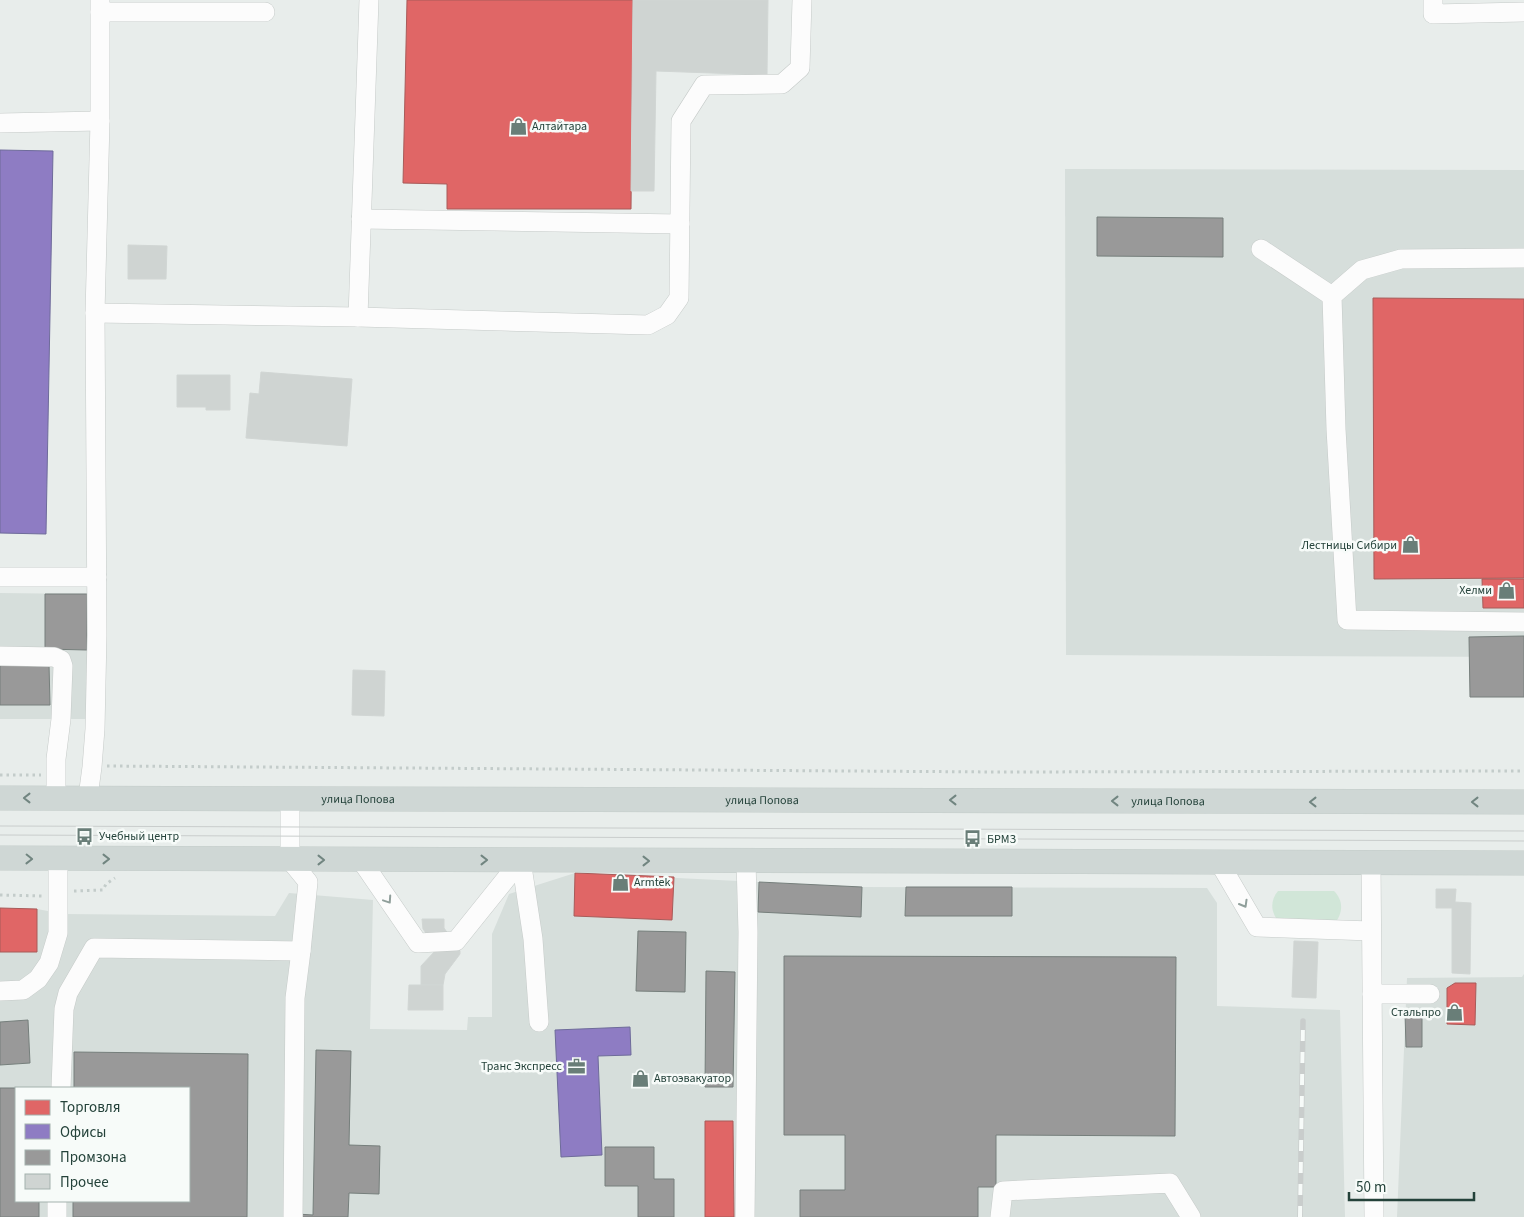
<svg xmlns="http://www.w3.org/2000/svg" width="1524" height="1217" viewBox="0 0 1524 1217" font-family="'Source Sans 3',sans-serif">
  <rect width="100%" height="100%" fill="#e8edeb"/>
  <g fill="#d6dedb" fill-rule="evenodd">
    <path d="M 1065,169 L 1524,170 L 1524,657 L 1066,655 Z"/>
    <path d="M 0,593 L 87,594 L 87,719 L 0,719 Z"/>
    <path d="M 575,873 L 862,887 L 1207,888 L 1217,903 L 1217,1006 L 1340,1010 L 1345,1217 L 0,1217 L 0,908 L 37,909 L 64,914 L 275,916 L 289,893 L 373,900 L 370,1029 L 467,1030 L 468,1017 L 492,1017 L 492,934 L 509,894 ZM 16,1088 L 189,1088 L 189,1201 L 16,1201 Z"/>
    <path d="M 1524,974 L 1524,1217 L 1397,1217 L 1407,978 L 1522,977 Z"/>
  </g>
  <path fill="#d1e6d8" d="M 1278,891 L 1334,891 C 1344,901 1343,914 1334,924 L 1281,924 C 1271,914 1269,902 1278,891 Z"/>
  <g fill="#e06666" stroke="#a85b59">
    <path d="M 407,0 L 633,0 L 631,209 L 447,209 L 447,184 L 403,183 Z"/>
    <path d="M 1373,298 L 1524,299 L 1524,578 L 1374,579 Z"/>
    <path d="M 1482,579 L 1524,579 L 1524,608 L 1483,608 Z"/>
    <path d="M 575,873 L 674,877 L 672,920 L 574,916 Z"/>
    <path d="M 0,908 L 37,909 L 37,952 L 0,952 Z"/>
    <path d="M 1455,983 L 1476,983 L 1475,1025 L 1447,1024 L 1447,988 Z"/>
    <path d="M 705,1121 L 733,1121 L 734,1217 L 705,1217 Z"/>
  </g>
  <g fill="#8e7cc3" stroke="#6e6b9a">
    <path d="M 0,150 L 53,151 L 46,534 L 0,533 Z"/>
    <path d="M 630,1027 L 631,1055 L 598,1056 L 602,1155 L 561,1157 L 555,1030 Z"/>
  </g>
  <g fill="#999" stroke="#767f7c">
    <path d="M 1097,217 L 1223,218 L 1223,257 L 1097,256 Z"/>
    <path d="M 45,594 L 87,594 L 87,650 L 45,649 Z"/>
    <path d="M 1524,636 L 1524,697 L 1470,697 L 1469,637 Z"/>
    <path d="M 0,664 L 49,664 L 50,705 L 0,705 Z"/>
    <path d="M 759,882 L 862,887 L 861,917 L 758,912 Z"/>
    <path d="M 906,887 L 1012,887 L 1012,916 L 905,916 Z"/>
    <path d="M 638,931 L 686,932 L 685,992 L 636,991 Z"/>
    <path d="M 784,956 L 1176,957 L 1175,1136 L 996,1135 L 996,1187 L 978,1187 L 978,1217 L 800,1217 L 800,1190 L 845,1190 L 845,1135 L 784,1135 Z"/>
    <path d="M 706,971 L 735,972 L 733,1087 L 705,1087 Z"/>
    <path d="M 1405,1013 L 1422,1013 L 1422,1047 L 1406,1047 Z"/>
    <path d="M 28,1020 L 30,1063 L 0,1065 L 0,1022 Z"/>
    <path d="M 316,1050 L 351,1051 L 349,1145 L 380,1146 L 379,1194 L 349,1193 L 348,1217 L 297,1217 L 297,1214 L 313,1215 Z"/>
    <path d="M 74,1052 L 248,1054 L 247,1217 L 73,1217 L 73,1201 L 189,1201 L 189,1088 L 74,1088 Z"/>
    <path d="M 0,1088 L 16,1088 L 16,1201 L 39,1201 L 39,1217 L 0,1217 Z"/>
    <path d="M 605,1147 L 654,1147 L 654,1179 L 674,1179 L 674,1217 L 638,1217 L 638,1186 L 605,1186 Z"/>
  </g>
  <g fill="#cfd4d2" stroke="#d1d6d4">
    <path d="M 633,0 L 768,0 L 767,75 L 656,71 L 654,191 L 631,191 Z"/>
    <path d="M 128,245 L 167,246 L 166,279 L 128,279 Z"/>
    <path d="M 261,372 L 352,379 L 347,446 L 246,438 L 250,393 L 259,394 Z"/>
    <path d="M 177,375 L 230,375 L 230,410 L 206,410 L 206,407 L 177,407 Z"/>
    <path d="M 353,670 L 385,671 L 384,716 L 352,715 Z"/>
    <path d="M 1436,889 L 1456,889 L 1455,902 L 1471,903 L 1470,974 L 1452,973 L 1452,908 L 1436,908 Z"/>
    <path d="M 422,919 L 444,919 L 444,928 L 460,951 L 460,954 L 445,974 L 443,985 L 421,985 L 421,966 L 436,950 L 437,948 L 423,929 Z"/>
    <path d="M 1294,941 L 1318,942 L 1316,998 L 1292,997 Z"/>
    <path d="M 409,985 L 443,985 L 443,1010 L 408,1010 Z"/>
  </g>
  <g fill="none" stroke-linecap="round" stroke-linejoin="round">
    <defs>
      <g id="minor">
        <path d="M 1433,0 L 1433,14 L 1524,12"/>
        <path d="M 100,12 L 265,12"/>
        <path d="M 0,123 L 100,121"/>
        <path d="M 361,219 L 680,224"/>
        <path d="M 1261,249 L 1332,296"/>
        <path d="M 1524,258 L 1401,259 L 1362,270 L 1332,296 L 1336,429 L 1347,620 L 1524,622"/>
        <path d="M 95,313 L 358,317 L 648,325 L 667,315 L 679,298 L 681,121 L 704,85 L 782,84 L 800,68 L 802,0"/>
        <path d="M 358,317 L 369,0"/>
        <path d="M 0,577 L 97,577"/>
        <path d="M 0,656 L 54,657 L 61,660 L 63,666 L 61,719 L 56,759 L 56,797"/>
        <path d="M 88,797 L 92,767 L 95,729 L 97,635 L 95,313 L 100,121 L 100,0"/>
        <path d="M 290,798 L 290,860 L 308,882 L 301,951 L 295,998 L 293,1217"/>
        <path d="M 361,860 L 418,943 L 456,941 L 521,860"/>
        <path d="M 521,860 L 533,939 L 539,1022"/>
        <path d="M 1219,862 L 1257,927 L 1371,931"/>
        <path d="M 1371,863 L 1374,1217"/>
        <path d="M 0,991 L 23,990 L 38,979 L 49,963 L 58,933 L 58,859"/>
        <path d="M 1372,994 L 1430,994"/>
        <path d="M 61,1088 L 64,1009 L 68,993 L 94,948 L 301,951"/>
        <path d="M 57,1217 L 57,1201"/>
        <path d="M 745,1217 L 748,932 L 746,861"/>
        <path d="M 1000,1217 L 1003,1191 L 1170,1183 L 1191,1217"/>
      </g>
      <g id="major">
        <path id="s1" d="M 0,798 L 1524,802"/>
        <path d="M 0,858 L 1524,863"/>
      </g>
    </defs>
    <use href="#minor" stroke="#c5cac8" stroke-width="20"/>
    <use href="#major" stroke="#c3ccc9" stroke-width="25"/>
    <g stroke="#c3ccca" stroke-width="3" stroke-dasharray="2.5 4" stroke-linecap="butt">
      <path d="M 107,766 L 998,772 L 1524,771"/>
      <path d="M 0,775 L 41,775"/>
      <path d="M 74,891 L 103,890 L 106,884 L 115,878"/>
      <path d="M 0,895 L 42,896"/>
    </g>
    <use href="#minor" stroke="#fcfcfc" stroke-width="19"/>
    <use href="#major" stroke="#cfd7d5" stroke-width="24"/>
    <g stroke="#c9cdcc" stroke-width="1">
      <path d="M 0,826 L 1524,831"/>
      <path d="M 0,835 L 1524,841"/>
    </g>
    <defs>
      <path id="rail" d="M 1300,1217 L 1303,1021"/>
    </defs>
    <use href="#rail" stroke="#c9cdcc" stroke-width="5.5"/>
    <use href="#rail" stroke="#f7fbf9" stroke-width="4" stroke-dasharray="11" stroke-linecap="butt"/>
  </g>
  <defs><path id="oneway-chevron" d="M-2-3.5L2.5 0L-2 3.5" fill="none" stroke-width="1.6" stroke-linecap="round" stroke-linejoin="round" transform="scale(1.25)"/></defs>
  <g stroke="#718580">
    <use href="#oneway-chevron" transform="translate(27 798) rotate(180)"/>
    <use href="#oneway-chevron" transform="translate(953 800) rotate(-180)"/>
    <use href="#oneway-chevron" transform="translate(1115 801) rotate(-180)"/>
    <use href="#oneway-chevron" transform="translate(1313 802) rotate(-180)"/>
    <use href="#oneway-chevron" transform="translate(1475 802) rotate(-180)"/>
    <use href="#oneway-chevron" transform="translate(29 859) rotate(1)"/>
    <use href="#oneway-chevron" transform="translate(106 859)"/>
    <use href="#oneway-chevron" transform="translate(321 860)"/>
    <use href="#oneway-chevron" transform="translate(484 860)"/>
    <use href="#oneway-chevron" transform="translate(646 861)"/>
  </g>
  <g stroke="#909f9b">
    <use href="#oneway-chevron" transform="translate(388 900) rotate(56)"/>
    <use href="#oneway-chevron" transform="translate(1244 904) rotate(60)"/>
  </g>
  <defs>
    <symbol id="shop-bare" viewBox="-9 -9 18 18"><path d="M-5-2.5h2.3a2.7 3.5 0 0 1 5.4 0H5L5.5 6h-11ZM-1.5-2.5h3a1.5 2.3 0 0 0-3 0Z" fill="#697e78" stroke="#f7fbf9" stroke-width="2.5" paint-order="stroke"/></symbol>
    <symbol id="bus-bare" viewBox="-9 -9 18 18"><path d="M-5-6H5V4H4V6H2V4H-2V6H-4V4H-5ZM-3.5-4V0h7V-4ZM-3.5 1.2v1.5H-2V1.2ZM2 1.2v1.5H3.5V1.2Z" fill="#697e78" stroke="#f7fbf9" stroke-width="2.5" paint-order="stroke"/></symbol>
    <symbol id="office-bare" viewBox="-9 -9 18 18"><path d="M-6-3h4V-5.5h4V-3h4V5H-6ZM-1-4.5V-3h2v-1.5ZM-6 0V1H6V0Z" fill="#697e78" stroke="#f7fbf9" stroke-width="2.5" paint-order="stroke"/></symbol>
  </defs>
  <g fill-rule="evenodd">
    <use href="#shop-bare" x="506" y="114" width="25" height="25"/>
    <use href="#shop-bare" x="1398" y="532" width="25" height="25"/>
    <use href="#shop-bare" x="1494" y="578" width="25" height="25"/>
    <use href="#bus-bare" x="72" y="824" width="25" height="25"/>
    <use href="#bus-bare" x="960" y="826" width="25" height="25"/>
    <use href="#shop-bare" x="608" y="870" width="25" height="25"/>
    <use href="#shop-bare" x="1442" y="1000" width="25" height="25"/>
    <use href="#office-bare" x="564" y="1054" width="25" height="25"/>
    <use href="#shop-bare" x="628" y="1066" width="25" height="25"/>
  </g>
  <g text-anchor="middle" stroke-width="5" stroke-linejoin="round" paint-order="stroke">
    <g font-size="12" fill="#24423a" stroke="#f7fbf9" text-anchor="start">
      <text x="532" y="130">Алтайтара</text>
      <text x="1397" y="549" text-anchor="end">Лестницы Сибири</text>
      <text x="1492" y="594" text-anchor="end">Хелми</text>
      <text x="99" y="840">Учебный центр</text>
      <text x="987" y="843">БРМЗ</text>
      <text x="634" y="886">Armtek</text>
      <text x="1441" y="1016" text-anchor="end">Стальпро</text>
      <text x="562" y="1070" text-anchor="end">Транс Экспресс</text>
      <text x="654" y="1082">Автоэвакуатор</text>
    </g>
    <g font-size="12" fill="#24423a" stroke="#f7fbf9">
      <text dy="4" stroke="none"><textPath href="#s1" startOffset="358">улица Попова</textPath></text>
      <text dy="4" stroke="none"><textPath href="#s1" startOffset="762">улица Попова</textPath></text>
      <text dy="4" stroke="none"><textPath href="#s1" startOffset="1168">улица Попова</textPath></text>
    </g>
  </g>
  <rect x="15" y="1087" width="175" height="115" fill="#f7fbf9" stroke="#a3b1ad"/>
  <rect x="25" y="1100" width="25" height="15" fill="#e06666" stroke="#a3b1ad"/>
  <text x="60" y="1112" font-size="15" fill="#24423a">Торговля</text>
  <rect x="25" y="1124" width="25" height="15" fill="#8e7cc3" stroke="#a3b1ad"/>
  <text x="60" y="1137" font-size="15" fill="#24423a">Офисы</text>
  <rect x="25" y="1150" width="25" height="15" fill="#999999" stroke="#a3b1ad"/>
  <text x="60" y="1162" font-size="15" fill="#24423a">Промзона</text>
  <rect x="25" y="1174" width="25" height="15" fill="#cfd4d2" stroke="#a3b1ad"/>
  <text x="60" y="1187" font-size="15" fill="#24423a">Прочее</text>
  <path d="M1349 1192v8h125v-8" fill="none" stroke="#24423a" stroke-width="2.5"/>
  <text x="1356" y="1192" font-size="15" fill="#24423a" stroke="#f7fbf9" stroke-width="4" paint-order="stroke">50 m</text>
</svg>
